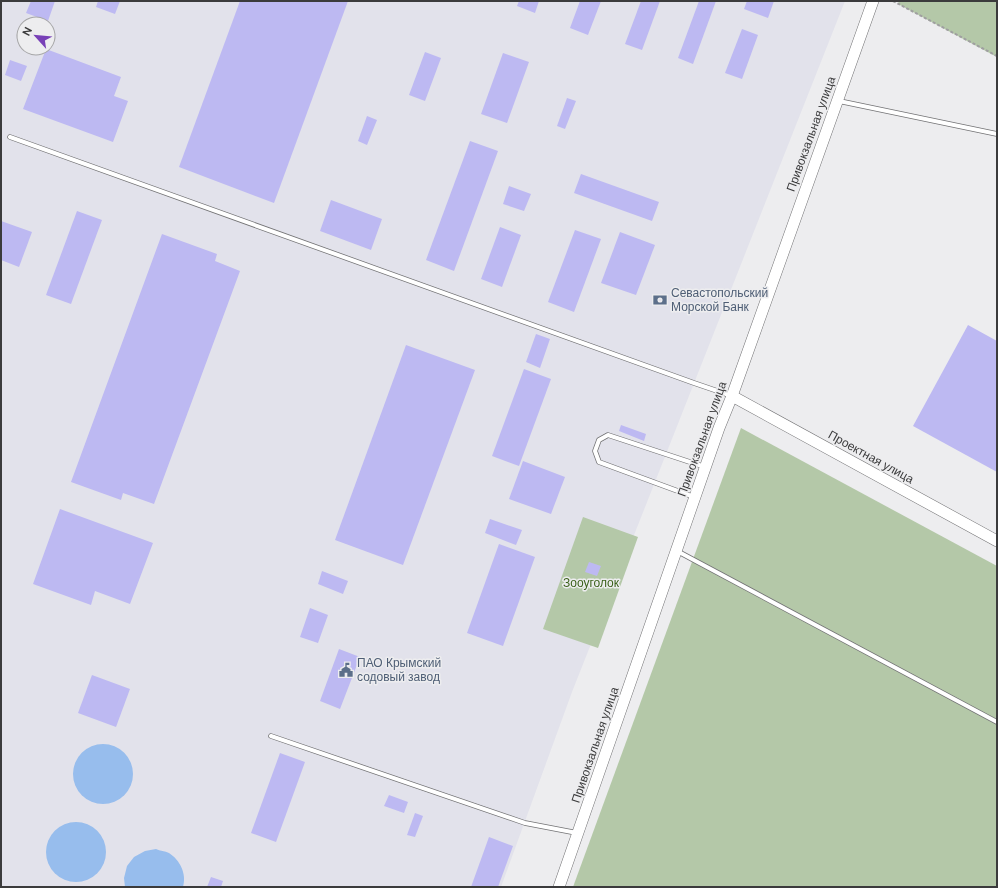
<svg xmlns="http://www.w3.org/2000/svg" width="998" height="888" viewBox="0 0 998 888" font-family="'DM Sans',sans-serif">
  <rect width="100%" height="100%" fill="#ededef"/>
  <path fill="#e2e2eb" fill-rule="evenodd" d="M 1,1 L 845,1 L 572,692 L 501,887 L 1,887 ZM 24,24 L 48,24 L 48,48 L 24,48 Z"/>
  <g fill="#b4c8a8">
    <path d="M 899,1 L 997,1 L 997,57 L 898,4 Z"/>
    <path d="M 741,428 L 997,566 L 997,887 L 573,887 Z"/>
    <path d="M 583,517 L 638,537 L 598,648 L 543,629 Z"/>
  </g>
  <g fill="#97bded">
    <circle cx="103" cy="774" r="30"/>
    <circle cx="76" cy="852" r="30"/>
    <path d="M 156,849 C 160,851 165,851 169,853 C 180,860 187,874 183,887 L 125,887 L 124,878 L 127,866 L 134,857 L 145,851 Z"/>
  </g>
  <g fill="#bdb9f2">
    <path d="M 31,1 L 55,1 L 48,21 L 26,13 Z"/>
    <path d="M 98,1 L 120,1 L 115,14 L 96,7 Z"/>
    <path d="M 240,1 L 348,1 L 274,203 L 179,167 Z"/>
    <path d="M 519,1 L 539,1 L 535,13 L 517,6 Z"/>
    <path d="M 580,1 L 601,1 L 588,35 L 570,28 Z"/>
    <path d="M 641,1 L 660,1 L 642,50 L 625,44 Z"/>
    <path d="M 699,1 L 716,1 L 693,64 L 678,58 Z"/>
    <path d="M 747,1 L 774,1 L 768,18 L 744,9 Z"/>
    <path d="M 742,29 L 758,35 L 742,79 L 725,73 Z"/>
    <path d="M 46,49 L 121,77 L 114,96 L 128,101 L 113,142 L 23,109 Z"/>
    <path d="M 425,52 L 441,58 L 425,101 L 409,95 Z"/>
    <path d="M 503,53 L 529,62 L 507,123 L 481,114 Z"/>
    <path d="M 10,60 L 27,66 L 21,81 L 5,75 Z"/>
    <path d="M 567,98 L 576,101 L 565,129 L 557,126 Z"/>
    <path d="M 367,116 L 377,120 L 367,145 L 358,141 Z"/>
    <path d="M 470,141 L 498,151 L 454,271 L 426,260 Z"/>
    <path d="M 581,174 L 659,202 L 652,221 L 574,193 Z"/>
    <path d="M 509,186 L 531,194 L 524,211 L 503,204 Z"/>
    <path d="M 331,200 L 382,219 L 371,250 L 320,231 Z"/>
    <path d="M 77,211 L 102,220 L 71,304 L 46,295 Z"/>
    <path d="M 1,221 L 32,232 L 19,267 L 1,260 Z"/>
    <path d="M 500,227 L 521,235 L 502,287 L 481,279 Z"/>
    <path d="M 575,230 L 601,239 L 574,312 L 548,302 Z"/>
    <path d="M 620,232 L 655,245 L 636,295 L 601,283 Z"/>
    <path d="M 162,234 L 217,254 L 215,261 L 240,271 L 154,504 L 123,493 L 121,500 L 71,482 Z"/>
    <path d="M 968,325 L 997,341 L 997,472 L 913,426 Z"/>
    <path d="M 536,334 L 550,339 L 540,368 L 526,362 Z"/>
    <path d="M 406,345 L 475,370 L 403,565 L 335,540 Z"/>
    <path d="M 524,369 L 551,379 L 519,466 L 492,456 Z"/>
    <path d="M 621,425 L 646,434 L 644,441 L 619,431 Z"/>
    <path d="M 523,461 L 565,477 L 551,514 L 509,499 Z"/>
    <path d="M 60,509 L 153,543 L 130,604 L 95,591 L 91,605 L 33,584 Z"/>
    <path d="M 490,519 L 522,530 L 516,545 L 485,533 Z"/>
    <path d="M 499,544 L 535,557 L 503,646 L 467,633 Z"/>
    <path d="M 589,562 L 601,566 L 597,576 L 585,572 Z"/>
    <path d="M 322,571 L 348,581 L 343,594 L 318,584 Z"/>
    <path d="M 310,608 L 328,615 L 318,643 L 300,637 Z"/>
    <path d="M 339,649 L 360,657 L 340,709 L 320,701 Z"/>
    <path d="M 92,675 L 130,689 L 116,727 L 78,713 Z"/>
    <path d="M 280,753 L 305,762 L 276,842 L 251,833 Z"/>
    <path d="M 389,795 L 408,802 L 404,813 L 384,806 Z"/>
    <path d="M 415,813 L 423,816 L 415,837 L 407,835 Z"/>
    <path d="M 489,837 L 513,846 L 498,887 L 471,887 Z"/>
    <path d="M 211,877 L 223,881 L 221,887 L 207,887 Z"/>
  </g>
  <g fill="none" stroke-linecap="round" stroke-linejoin="round">
    <defs>
      <g id="service">
        <path d="M 839,101 L 997,134"/>
        <path d="M 10,137 L 694,383 L 732,396"/>
        <path d="M 694,497 L 599,462 L 595,451 L 599,440 L 608,435 L 705,467"/>
        <path d="M 677,551 L 997,722"/>
        <path d="M 271,736 L 525,823 L 577,833"/>
      </g>
      <g id="secondary">
        <path d="M 732,396 L 997,541"/>
        <path d="M 559,887 L 719,428 L 732,396 L 873,1"/>
      </g>
    </defs>
    <use href="#service" stroke="#737375" stroke-width="5.5"/>
    <use href="#secondary" stroke="#737375" stroke-width="12"/>
    <path stroke="#9f9fa0" stroke-width="2" stroke-dasharray="3 2" stroke-linecap="butt" d="M 893,1 L 997,56"/>
    <use href="#service" stroke="#fff" stroke-width="4"/>
    <use href="#secondary" stroke="#fff" stroke-width="11"/>
  </g>
  <defs>
    <symbol id="bank-bare" viewBox="-9 -9 18 18"><path d="M-6-4H6V4H-6ZM0-2.3a2.3 2.3 0 1 0 0 4.6a2.3 2.3 0 1 0 0-4.6Z" fill="#5c6f8a" stroke="#ededef" stroke-width="2.5" paint-order="stroke"/></symbol>
    <symbol id="civic-bare" viewBox="-9 -9 18 18"><path d="M-.6-6.5H3V-4.5H.6V-3L4-1V1h2V6H-6V1h2V-1L-.6-3ZM-1.2 2.5V6h2.4V2.5Z" fill="#5c6f8a" stroke="#ededef" stroke-width="2.5" paint-order="stroke"/></symbol>
  </defs>
  <g fill-rule="evenodd">
    <use href="#bank-bare" x="650" y="290" width="20" height="20"/>
    <use href="#civic-bare" x="336" y="660" width="20" height="20"/>
  </g>
  <g text-anchor="middle" stroke-width="3" stroke-linejoin="round" paint-order="stroke">
    <g font-size="12" fill="#3b3b3c" stroke="#ededef">
      <text transform="translate(811 134) rotate(-70)" y="4">Привокзальная улица</text>
      <text transform="translate(702 439) rotate(-70)" y="4">Привокзальная улица</text>
      <text transform="translate(871 457) rotate(29)" y="4">Проектная улица</text>
      <text transform="translate(595 745) rotate(-71)" y="4">Привокзальная улица</text>
    </g>
    <g font-size="12" fill="#4e5e75" stroke="#ededef" text-anchor="start">
      <text x="671" y="297">Севастопольский<tspan x="671" dy="14">Морской Банк</tspan></text>
      <text x="357" y="667">ПАО Крымский<tspan x="357" dy="14">содовый завод</tspan></text>
    </g>
    <g font-size="12" fill="#3b621a" stroke="#ededef">
      <text x="591" y="587">Зооуголок</text>
    </g>
  </g>
  <rect width="998" height="888" fill="none" stroke="#3b3b3c" stroke-width="4"/>
  <g transform="translate(36 36) rotate(297)"><circle r="19" fill="#ededef" stroke="#a6a6a7"/>
  <path d="M0-3L7 15L0 10L-7 15Z" fill="#7840b7"/>
  <text y="-6" font-size="11" font-weight="bold" text-anchor="middle" fill="#3b3b3c">N</text>
  </g>
</svg>
